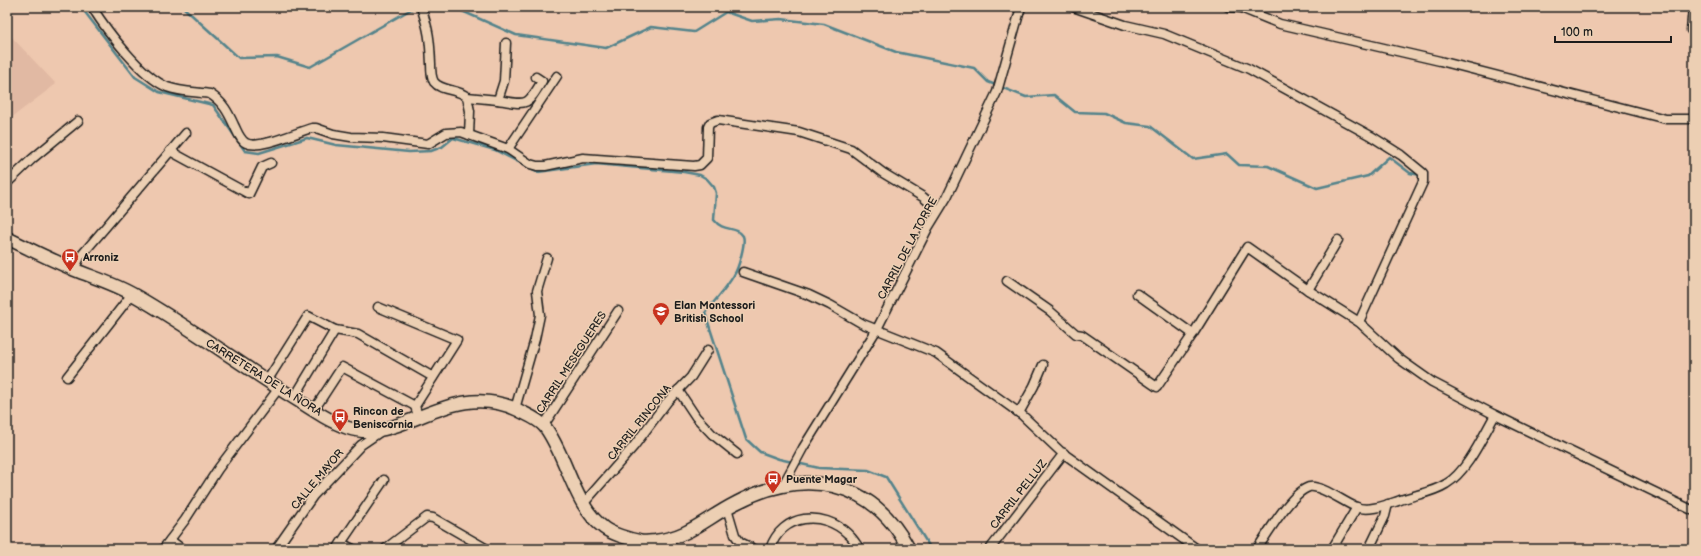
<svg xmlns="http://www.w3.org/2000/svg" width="1701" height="556" viewBox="0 0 1701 556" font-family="'Balsamiq Sans',sans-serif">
  <rect width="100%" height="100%" fill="#eec8af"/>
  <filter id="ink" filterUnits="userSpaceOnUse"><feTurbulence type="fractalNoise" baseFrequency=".025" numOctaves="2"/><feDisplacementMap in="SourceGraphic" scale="8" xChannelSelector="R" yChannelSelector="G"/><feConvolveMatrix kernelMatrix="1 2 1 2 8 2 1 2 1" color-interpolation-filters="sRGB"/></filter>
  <g filter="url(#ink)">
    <path fill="#e1b9a3" d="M 7,32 L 56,84 L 7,121 Z"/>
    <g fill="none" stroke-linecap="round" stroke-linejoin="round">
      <g stroke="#53838b" stroke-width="2.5">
        <path d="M 81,7 L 135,77 L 159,92 L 213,105 L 245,151 L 259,153 L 307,138 L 336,145 L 409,152 L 431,151 L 442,147 L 453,138 L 495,150 L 538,172 L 596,164 L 684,172 L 700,175 L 707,179 L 714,187 L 716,193 L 714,220 C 723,232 737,226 743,236 C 746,243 738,269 734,275 C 726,289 714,301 705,313 L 746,439 L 760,452 L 779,459 L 819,468 L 868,470 L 886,477 L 931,549"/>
        <path d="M 183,7 L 239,58 L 277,57 L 310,67 L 415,7"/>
        <path d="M 453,7 L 516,35 L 606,48 L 651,27 L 694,32 L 726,12 L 752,21 L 781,19 L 824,24 L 896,52 L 974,68 L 988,82 L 1026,97 L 1054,95 L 1075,112 L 1104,113 L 1126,123 L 1150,126 L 1193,159 L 1227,154 L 1239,165 L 1268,166 L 1317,188 L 1368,176 L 1389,157 L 1410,173 L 1420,175"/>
      </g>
      <defs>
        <g id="minor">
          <path d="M 92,7 C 107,31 141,76 167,87 C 180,92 196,92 210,94 C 223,102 228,112 234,125 C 237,131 240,140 246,143 C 259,150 297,132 312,128 L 316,128 L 333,134 L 351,137 L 383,138 L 428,144 L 446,133 L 461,132 L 508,149 L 530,164 L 537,166 L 545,166 L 583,158 L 694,166 L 700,165 L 707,158 L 708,127 L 710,123 L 718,120 L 799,132 L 851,149 L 883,173 L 923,197 L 938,210"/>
          <path d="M 421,7 C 429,30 430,40 431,64 C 431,70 431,77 434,82 C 442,92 458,88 467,97 L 470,111 L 469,135"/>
          <path d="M 1073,7 L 1125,25 L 1164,34 L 1249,69 L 1371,136 L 1401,155 L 1423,173 L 1423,182 L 1359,322"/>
          <path d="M 1228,7 L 1241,8 L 1280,24 L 1440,61 L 1666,119 L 1694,119"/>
          <path d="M 1691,30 L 1693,7"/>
          <path d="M 467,97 L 498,100 L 504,81 L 506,43"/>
          <path d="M 498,100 C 527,105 527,107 542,81 L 536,77"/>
          <path d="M 508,149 L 557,76"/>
          <path d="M 170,151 L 249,194 L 262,167 L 271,163"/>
          <path d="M 7,183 L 32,159 L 78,121"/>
          <path d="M 74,270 L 80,257 L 186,133"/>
          <path d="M 743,272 L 809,295 L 830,305 L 863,324 L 936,353 L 1022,415 L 1060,451 L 1197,549"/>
          <path d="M 1007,281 L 1050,311 L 1076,334 L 1082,335 L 1157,387 L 1193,334 L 1247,247 L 1308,290 L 1359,322 L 1398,358 L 1432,382 L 1495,415 L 1694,511"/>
          <path d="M 1308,290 L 1338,240"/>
          <path d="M 1137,294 L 1193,334"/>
          <path d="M 378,307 L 457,340 L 415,406 L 418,416"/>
          <path d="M 67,377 L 132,294"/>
          <path d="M 267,381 L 308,316 L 335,330 L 358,334 L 433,377"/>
          <path d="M 678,390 L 696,417 L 712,434 L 737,454"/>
          <path d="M 294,398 L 335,330"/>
          <path d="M 515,409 L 535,339 L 540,315 L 537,291 L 547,258"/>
          <path d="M 314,410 L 342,367 L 415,406"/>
          <path d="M 1019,413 L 1034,386 L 1043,365"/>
          <path d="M 544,425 L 618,311"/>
          <path d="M 783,485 L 803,448 L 877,329 L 928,228 L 947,197 L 997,92 L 1021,7"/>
          <path d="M 583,504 L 634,446 L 667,402 L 691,377 L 708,350"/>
          <path d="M 727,508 L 735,535 L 740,542 L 754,549"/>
          <path d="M 170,540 L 182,549"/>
          <path d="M 341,543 L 353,549"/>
          <path d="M 163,549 L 185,520 L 218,469 L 279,388"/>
          <path d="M 276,549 L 313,496 L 361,445 L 380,432"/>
          <path d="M 337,549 L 384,480"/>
          <path d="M 385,549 L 427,517 L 433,518 L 487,549"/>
          <path d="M 770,549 C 782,513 823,510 848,534 C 853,538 856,544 860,549"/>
          <path d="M 990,549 L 1064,453"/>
          <path d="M 1257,549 C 1268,533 1291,493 1309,487 C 1320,484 1345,503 1356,507 C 1368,512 1386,505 1398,501 C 1413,495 1432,493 1446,484 C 1467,472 1483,436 1495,415"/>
          <path d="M 1332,549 L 1357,507"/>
          <path d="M 1369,549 L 1385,516 L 1388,504"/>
        </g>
        <path id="secondary" d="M 7,238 C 29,249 52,260 75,270 C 95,278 115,284 134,295 C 185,324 233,359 283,391 C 303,403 325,420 348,428 C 402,446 449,378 518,410 C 527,415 539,419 545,427 C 567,456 573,505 604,528 C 612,534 629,539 639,541 C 644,543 649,541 655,541 C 690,537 706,518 736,503 C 804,467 872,479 909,549"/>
      </defs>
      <use href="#minor" stroke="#1c1c1c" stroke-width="11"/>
      <use href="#secondary" stroke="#1c1c1c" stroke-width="15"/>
      <use href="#minor" stroke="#eccfb3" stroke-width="8"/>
      <use href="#secondary" stroke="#eccfb3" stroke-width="12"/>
    </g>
  </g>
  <defs>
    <symbol id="bus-pin" viewBox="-11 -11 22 30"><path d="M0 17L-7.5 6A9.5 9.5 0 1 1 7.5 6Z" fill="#c8321e" stroke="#eccfb3"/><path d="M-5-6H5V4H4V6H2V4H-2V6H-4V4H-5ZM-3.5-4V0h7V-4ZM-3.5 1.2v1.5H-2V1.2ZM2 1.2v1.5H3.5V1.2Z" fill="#fff"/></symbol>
    <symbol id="school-pin" viewBox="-11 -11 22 30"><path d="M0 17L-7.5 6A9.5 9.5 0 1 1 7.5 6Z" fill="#c8321e" stroke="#eccfb3"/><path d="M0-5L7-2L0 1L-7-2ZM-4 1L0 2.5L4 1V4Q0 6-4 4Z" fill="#fff"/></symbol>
  </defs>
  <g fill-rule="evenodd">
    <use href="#bus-pin" x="60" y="247" width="20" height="27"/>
    <use href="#school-pin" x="651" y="301" width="20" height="27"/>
    <use href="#bus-pin" x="330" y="407" width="20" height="27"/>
    <use href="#bus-pin" x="763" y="469" width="20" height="27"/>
  </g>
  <g text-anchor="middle" stroke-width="3" stroke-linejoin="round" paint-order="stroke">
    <g font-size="11" fill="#1c1c1c" stroke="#eccfb3">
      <text transform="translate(907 248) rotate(-62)" y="4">CARRIL DE LA TORRE</text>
      <text transform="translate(571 362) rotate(-57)" y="4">CARRIL MESEGUERES</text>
      <text transform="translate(264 377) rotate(32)" y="4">CARRETERA DE LA ÑORA</text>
      <text transform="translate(639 422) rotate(-51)" y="4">CARRIL RINCONA</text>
      <text transform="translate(317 479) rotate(-50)" y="4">CALLE MAYOR</text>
      <text transform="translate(1018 494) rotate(-52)" y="4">CARRIL PELLUZ</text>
    </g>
    <g font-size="11" font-weight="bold" fill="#1c1c1c" stroke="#eccfb3" text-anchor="start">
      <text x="83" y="261">Arroniz</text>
      <text x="674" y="309">Elan Montessori<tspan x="674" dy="13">British School</tspan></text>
      <text x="353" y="415">Rincon de<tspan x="353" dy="13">Beniscornia</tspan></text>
      <text x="786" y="483">Puente Magar</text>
    </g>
  </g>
  <rect width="1701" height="556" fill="none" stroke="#eccfb3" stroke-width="24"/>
  <rect x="12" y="12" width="1677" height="532" fill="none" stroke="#1c1c1c" stroke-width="1.5" filter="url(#ink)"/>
  <path d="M1555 36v6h116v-6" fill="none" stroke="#1c1c1c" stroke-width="2"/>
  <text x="1561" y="36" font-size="12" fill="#1c1c1c" stroke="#eccfb3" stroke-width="3" paint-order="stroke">100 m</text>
</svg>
